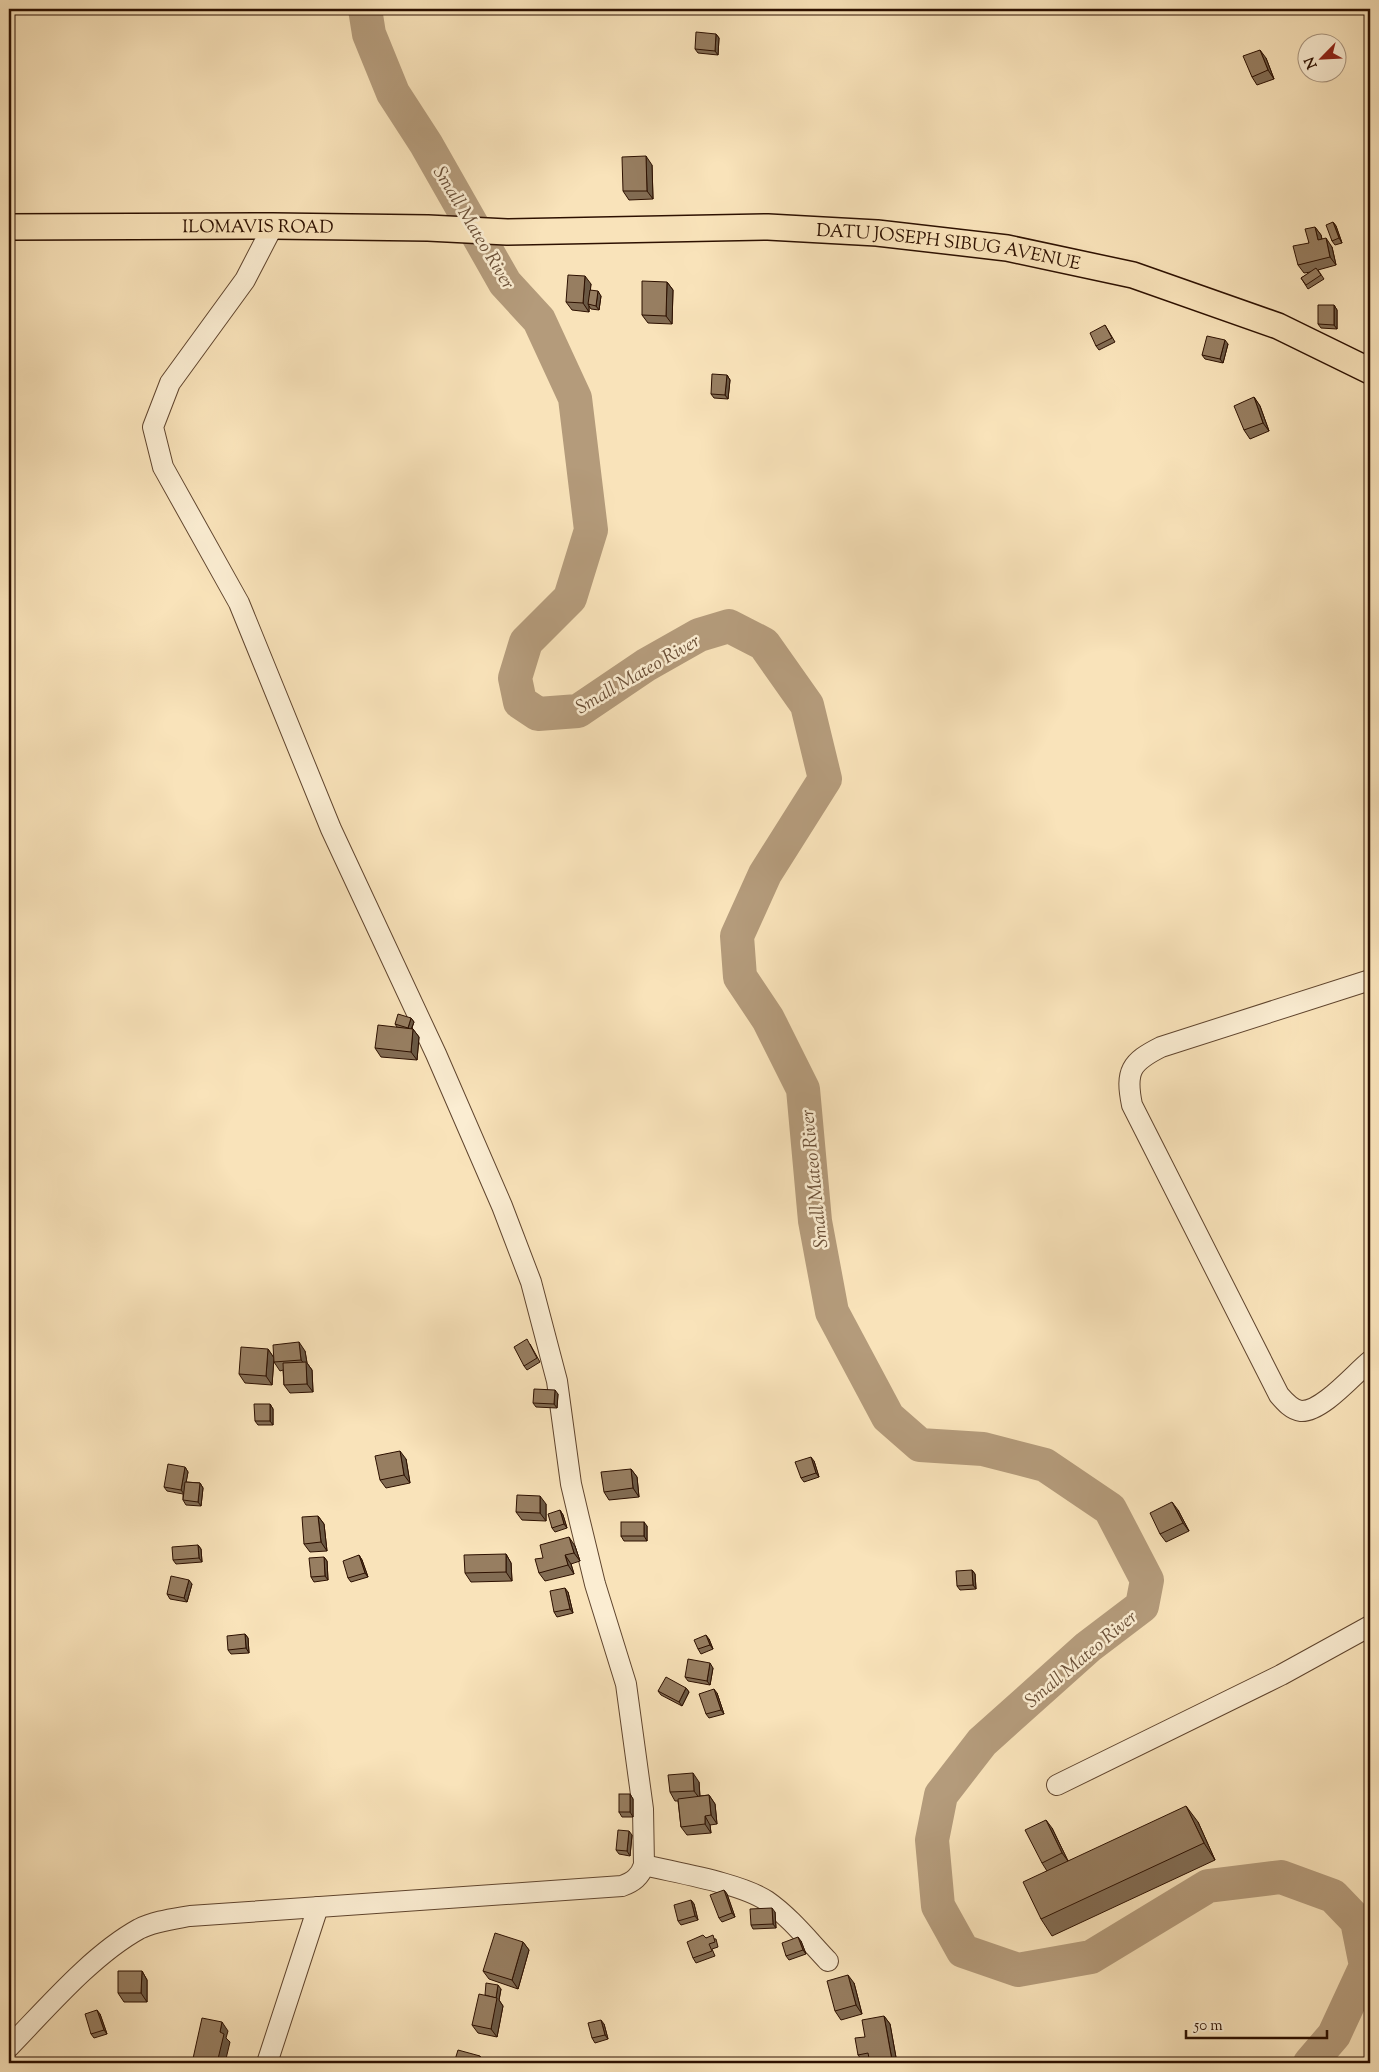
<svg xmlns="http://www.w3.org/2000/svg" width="1379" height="2072" viewBox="0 0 1379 2072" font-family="'Sorts Mill Goudy',serif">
  <rect width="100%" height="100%" fill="#f9e3ba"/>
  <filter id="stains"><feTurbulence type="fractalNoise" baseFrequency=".004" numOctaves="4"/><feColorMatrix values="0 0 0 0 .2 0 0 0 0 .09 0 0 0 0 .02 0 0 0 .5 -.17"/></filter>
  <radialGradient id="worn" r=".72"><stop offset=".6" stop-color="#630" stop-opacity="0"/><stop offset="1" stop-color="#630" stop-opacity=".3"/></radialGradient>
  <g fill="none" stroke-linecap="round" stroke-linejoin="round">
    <path stroke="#b49b7b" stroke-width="34" d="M 365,9 L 369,34 L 393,93 L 426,144 L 505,283 L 539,320 L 575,398 L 591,530 L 570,598 L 526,642 L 515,678 L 520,702 L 538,714 L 578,711 L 646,665 L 699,635 L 729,626 L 764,644 L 807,705 L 825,779 L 765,874 L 737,936 L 740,977 L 768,1019 L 803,1089 L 815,1221 L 832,1312 L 888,1417 L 920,1445 L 983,1449 L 1045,1465 L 1110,1509 L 1147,1580 L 1142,1606 L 1088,1647 L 982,1742 L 941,1795 L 932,1840 L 938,1906 L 963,1951 L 1018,1970 L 1091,1957 L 1208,1886 L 1281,1877 L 1333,1896 L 1357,1921 L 1366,1966 L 1334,2035 L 1310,2063"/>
    <defs>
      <g id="minor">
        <path d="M 1370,980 L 1161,1047 C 1131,1062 1125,1071 1132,1105 L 1279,1395 C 1285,1402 1292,1410 1301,1411 C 1322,1412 1354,1374 1370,1361"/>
        <path d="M 1057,1785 L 1281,1675 L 1370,1626"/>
        <path d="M 644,1865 C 677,1873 740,1883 767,1901 C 790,1917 809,1941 828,1961"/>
        <path d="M 9,2047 C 47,2008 92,1955 139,1929 C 155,1921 173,1919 190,1916 L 622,1886 C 633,1882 640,1877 644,1865 L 643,1809 L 626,1684 L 595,1584 L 579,1518 L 571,1484 L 557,1381 L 531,1282 L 502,1206 L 436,1054 L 331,829 L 239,603 L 163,467 L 153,427 L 170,383 L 245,280 L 273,226"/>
        <path d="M 267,2063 L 318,1907"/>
      </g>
      <g id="major">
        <path id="s1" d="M 9,227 L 273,226 L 428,228 L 507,232 L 768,227 L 877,233 L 1007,248 L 1133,275 L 1278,326 L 1370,371"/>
      </g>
    </defs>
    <use href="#minor" stroke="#60452e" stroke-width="22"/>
    <use href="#major" stroke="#2d1000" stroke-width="28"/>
    <use href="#minor" stroke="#fbedd2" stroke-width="20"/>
    <use href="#major" stroke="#f9e3ba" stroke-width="25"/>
  </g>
  <g fill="#826c53" stroke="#2d1000">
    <path d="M 716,34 L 719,38 L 718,55 L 698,53 L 695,49 Z"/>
    <path d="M 1266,58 L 1274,79 L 1257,85 L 1252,77 Z"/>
    <path d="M 652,165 L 653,199 L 629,200 L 623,191 Z"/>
    <path d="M 1333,222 L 1336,226 L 1342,243 L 1335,245 L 1332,241 Z"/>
    <path d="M 1315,227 L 1321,235 L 1322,239 L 1332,247 L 1336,265 L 1318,270 L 1324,279 L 1308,289 L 1301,278 L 1311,272 L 1304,273 L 1298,265 L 1309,243 Z"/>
    <path d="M 667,282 L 673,290 L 672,324 L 648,323 L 642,315 Z"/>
    <path d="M 591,284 L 590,290 L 601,296 L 599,310 L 591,309 L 589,306 L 589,312 L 572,310 L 566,302 Z"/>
    <path d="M 1334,305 L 1337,310 L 1337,329 L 1321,328 L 1318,324 Z"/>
    <path d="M 1105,325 L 1115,342 L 1099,350 L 1096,346 Z"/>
    <path d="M 1228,344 L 1223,363 L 1205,359 L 1202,355 Z"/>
    <path d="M 727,375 L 730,380 L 728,399 L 714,398 L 711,394 Z"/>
    <path d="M 1254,397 L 1260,406 L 1269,431 L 1250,439 L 1244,430 Z"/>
    <path d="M 411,1018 L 414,1022 L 412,1028 L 419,1037 L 417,1060 L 381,1057 L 375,1048 L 397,1027 L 395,1024 Z"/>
    <path d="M 530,1344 L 540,1362 L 527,1370 L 524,1366 Z"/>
    <path d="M 268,1349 L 274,1358 L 272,1385 L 245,1383 L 239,1374 Z"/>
    <path d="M 305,1351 L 307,1363 L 312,1370 L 313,1392 L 290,1393 L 284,1385 L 283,1370 L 280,1371 L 274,1362 Z"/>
    <path d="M 558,1394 L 557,1408 L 536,1407 L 533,1403 Z"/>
    <path d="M 270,1404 L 273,1409 L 273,1425 L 258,1425 L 255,1421 Z"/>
    <path d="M 406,1459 L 410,1483 L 386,1488 L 380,1480 Z"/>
    <path d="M 814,1461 L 819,1477 L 804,1482 L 801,1478 Z"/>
    <path d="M 185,1467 L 188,1472 L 186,1482 L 200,1483 L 203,1488 L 201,1506 L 186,1505 L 183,1500 L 183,1494 L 167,1491 L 164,1487 Z"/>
    <path d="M 631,1469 L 637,1477 L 639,1497 L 609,1500 L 604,1492 Z"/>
    <path d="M 546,1504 L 546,1521 L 522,1520 L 516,1512 Z"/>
    <path d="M 560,1510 L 563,1515 L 567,1528 L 555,1532 L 552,1528 Z"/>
    <path d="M 1178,1510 L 1189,1531 L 1166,1542 L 1160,1534 Z"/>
    <path d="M 318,1516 L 324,1524 L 327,1551 L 310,1552 L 304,1544 Z"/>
    <path d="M 647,1526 L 647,1541 L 624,1541 L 621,1536 Z"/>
    <path d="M 198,1545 L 201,1549 L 202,1562 L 176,1564 L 173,1560 Z"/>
    <path d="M 575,1546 L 580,1561 L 571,1564 L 574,1574 L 545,1581 L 539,1573 L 543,1558 Z"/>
    <path d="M 506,1554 L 511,1563 L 512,1581 L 471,1582 L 465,1573 Z"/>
    <path d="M 359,1555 L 362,1560 L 368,1577 L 351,1582 L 348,1578 Z"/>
    <path d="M 324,1557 L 327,1561 L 328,1580 L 314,1582 L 311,1577 Z"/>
    <path d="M 972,1570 L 975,1574 L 976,1589 L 960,1590 L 957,1586 Z"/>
    <path d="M 192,1584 L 187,1602 L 170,1599 L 167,1594 Z"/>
    <path d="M 568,1592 L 573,1613 L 557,1617 L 554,1612 Z"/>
    <path d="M 245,1634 L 248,1638 L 249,1653 L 231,1654 L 228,1650 Z"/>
    <path d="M 709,1639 L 713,1649 L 701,1654 L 698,1649 Z"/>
    <path d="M 713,1668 L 710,1685 L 688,1681 L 685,1677 Z"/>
    <path d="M 686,1688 L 689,1692 L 682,1706 L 661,1695 L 658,1691 Z"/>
    <path d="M 717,1693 L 724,1714 L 709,1718 L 706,1714 Z"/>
    <path d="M 699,1782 L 700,1796 L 709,1795 L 715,1804 L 717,1824 L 710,1825 L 711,1833 L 687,1835 L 681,1827 L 678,1801 L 675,1801 L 670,1792 Z"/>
    <path d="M 630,1794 L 633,1799 L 633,1817 L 622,1817 L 619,1812 Z"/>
    <path d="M 1198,1822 L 1215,1860 L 1052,1936 L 1041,1919 L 1047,1871 L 1042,1863 L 1052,1828 L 1068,1861 Z"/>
    <path d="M 632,1835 L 630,1856 L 619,1854 L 616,1850 Z"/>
    <path d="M 724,1890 L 727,1894 L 735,1917 L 722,1922 L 719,1918 Z"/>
    <path d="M 691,1900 L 694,1904 L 698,1920 L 681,1925 L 678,1921 Z"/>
    <path d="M 775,1912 L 776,1928 L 753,1929 L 751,1925 Z"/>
    <path d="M 706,1938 L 716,1939 L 718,1947 L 712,1949 L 715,1956 L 696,1963 L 693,1958 Z"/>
    <path d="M 801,1941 L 806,1954 L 789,1960 L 786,1956 Z"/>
    <path d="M 523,1942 L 529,1950 L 518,1989 L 489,1979 L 483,1971 Z"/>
    <path d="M 142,1971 L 147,1980 L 147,2002 L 124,2002 L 118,1993 Z"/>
    <path d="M 854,1983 L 862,2014 L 841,2020 L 835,2011 Z"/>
    <path d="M 501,1989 L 499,2000 L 503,2006 L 497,2037 L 478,2033 L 472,2025 Z"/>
    <path d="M 100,2014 L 107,2034 L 94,2038 L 91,2034 Z"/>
    <path d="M 884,2016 L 890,2024 L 897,2063 L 870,2063 L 870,2062 L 864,2063 L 858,2055 L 865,2037 Z"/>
    <path d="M 604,2024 L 608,2039 L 595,2043 L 592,2038 Z"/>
  </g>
  <g fill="#6a5844" stroke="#2d1000">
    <path d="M 716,34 L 719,38 L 718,55 L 715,51 Z"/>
    <path d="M 1260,50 L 1266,58 L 1274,79 L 1268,70 Z"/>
    <path d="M 646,156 L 652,165 L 653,199 L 647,191 Z"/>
    <path d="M 1333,222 L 1336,226 L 1342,243 L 1339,238 Z"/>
    <path d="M 1315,227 L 1321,235 L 1324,249 L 1318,240 Z"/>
    <path d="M 1326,238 L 1332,247 L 1336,265 L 1330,257 Z"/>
    <path d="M 585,276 L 591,284 L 589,305 L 588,304 L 589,306 L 589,312 L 583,303 Z"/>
    <path d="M 667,282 L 673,290 L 672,324 L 666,316 Z"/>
    <path d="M 598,291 L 601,296 L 599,310 L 596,306 Z"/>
    <path d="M 1334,305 L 1337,310 L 1337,329 L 1334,325 Z"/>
    <path d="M 1225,340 L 1228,344 L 1223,363 L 1220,359 Z"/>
    <path d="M 727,375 L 730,380 L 728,399 L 725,395 Z"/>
    <path d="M 1254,397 L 1260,406 L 1269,431 L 1263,423 Z"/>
    <path d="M 411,1018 L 414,1022 L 410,1032 L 408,1028 Z"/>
    <path d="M 413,1029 L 419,1037 L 417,1060 L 411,1052 Z"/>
    <path d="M 299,1342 L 305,1351 L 307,1363 L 312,1370 L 313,1392 L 307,1384 L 306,1366 L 301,1360 Z"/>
    <path d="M 268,1349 L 274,1358 L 272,1385 L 266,1376 Z"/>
    <path d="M 555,1390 L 558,1394 L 557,1408 L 554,1404 Z"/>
    <path d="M 270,1404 L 273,1409 L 273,1425 L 270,1421 Z"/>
    <path d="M 400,1451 L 406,1459 L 410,1483 L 404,1475 Z"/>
    <path d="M 811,1457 L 814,1461 L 819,1477 L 816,1473 Z"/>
    <path d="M 185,1467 L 188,1472 L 184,1494 L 181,1490 Z"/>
    <path d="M 631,1469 L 637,1477 L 639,1497 L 633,1488 Z"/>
    <path d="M 200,1483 L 203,1488 L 201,1506 L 198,1502 Z"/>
    <path d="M 540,1496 L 546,1504 L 546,1521 L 540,1513 Z"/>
    <path d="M 1172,1502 L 1178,1510 L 1189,1531 L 1183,1523 Z"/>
    <path d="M 560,1510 L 563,1515 L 567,1528 L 564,1524 Z"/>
    <path d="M 318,1516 L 324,1524 L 327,1551 L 321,1542 Z"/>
    <path d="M 644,1522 L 647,1526 L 647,1541 L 644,1536 Z"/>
    <path d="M 569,1537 L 575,1546 L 580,1561 L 574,1553 Z"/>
    <path d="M 198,1545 L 201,1549 L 202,1562 L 199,1558 Z"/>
    <path d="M 506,1554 L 511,1563 L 512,1581 L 506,1572 Z"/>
    <path d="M 359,1555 L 362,1560 L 368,1577 L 365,1573 Z"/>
    <path d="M 565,1555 L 571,1564 L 574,1574 L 568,1565 Z"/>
    <path d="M 324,1557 L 327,1561 L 328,1580 L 325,1576 Z"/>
    <path d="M 972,1570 L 975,1574 L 976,1589 L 973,1585 Z"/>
    <path d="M 189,1580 L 192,1584 L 187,1602 L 184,1598 Z"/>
    <path d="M 565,1588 L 568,1592 L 573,1613 L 570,1609 Z"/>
    <path d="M 245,1634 L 248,1638 L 249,1653 L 246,1648 Z"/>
    <path d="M 706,1635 L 709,1639 L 713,1649 L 710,1645 Z"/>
    <path d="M 710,1663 L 713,1668 L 710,1685 L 707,1681 Z"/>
    <path d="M 686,1688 L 689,1692 L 682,1706 L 679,1702 Z"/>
    <path d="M 714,1689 L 717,1693 L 724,1714 L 721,1710 Z"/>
    <path d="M 693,1773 L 699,1782 L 700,1799 L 694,1791 Z"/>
    <path d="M 630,1794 L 633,1799 L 633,1817 L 630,1812 Z"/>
    <path d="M 709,1795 L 715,1804 L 717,1824 L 711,1815 Z"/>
    <path d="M 1186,1806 L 1198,1822 L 1215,1860 L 1204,1843 Z"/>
    <path d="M 705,1816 L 710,1825 L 711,1833 L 705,1824 Z"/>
    <path d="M 1046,1820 L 1052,1828 L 1068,1861 L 1062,1853 Z"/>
    <path d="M 629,1831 L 632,1835 L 630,1856 L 627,1851 Z"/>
    <path d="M 724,1890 L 727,1894 L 735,1917 L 732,1913 Z"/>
    <path d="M 691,1900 L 694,1904 L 698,1920 L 695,1916 Z"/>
    <path d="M 772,1908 L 775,1912 L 776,1928 L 773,1924 Z"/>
    <path d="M 798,1937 L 801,1941 L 806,1954 L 803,1950 Z"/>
    <path d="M 523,1942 L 529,1950 L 518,1989 L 512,1980 Z"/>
    <path d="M 142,1971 L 147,1980 L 147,2002 L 141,1993 Z"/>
    <path d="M 848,1975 L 854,1983 L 862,2014 L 856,2005 Z"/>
    <path d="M 498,1985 L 501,1989 L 499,2000 L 503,2006 L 497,2037 L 491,2029 Z"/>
    <path d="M 97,2010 L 100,2014 L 107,2034 L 104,2030 Z"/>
    <path d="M 884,2016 L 890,2024 L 897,2063 L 894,2063 L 892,2060 Z"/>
    <path d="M 601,2020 L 604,2024 L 608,2039 L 605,2035 Z"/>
    <path d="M 222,2022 L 228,2031 L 226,2038 L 230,2042 L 225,2063 L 217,2063 L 220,2032 Z"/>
    <path d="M 480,2056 L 485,2063 L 478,2063 Z"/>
  </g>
  <g fill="#977e61" stroke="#2d1000">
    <path d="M 696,32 L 716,34 L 715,51 L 695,49 Z"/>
    <path d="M 1260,50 L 1268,70 L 1252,77 L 1243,56 Z"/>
    <path d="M 646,156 L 647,191 L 623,191 L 622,157 Z"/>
    <path d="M 1333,222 L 1339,238 L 1332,241 L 1326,225 Z"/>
    <path d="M 1315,227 L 1318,240 L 1326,238 L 1330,257 L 1298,265 L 1293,246 L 1309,243 L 1305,229 Z"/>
    <path d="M 1316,268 L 1321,275 L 1306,285 L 1301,278 Z"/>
    <path d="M 568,275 L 585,276 L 583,303 L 566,302 Z"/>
    <path d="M 642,281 L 667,282 L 666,316 L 642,315 Z"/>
    <path d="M 590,290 L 598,291 L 596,306 L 588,304 Z"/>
    <path d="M 1318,305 L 1334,305 L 1334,325 L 1318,324 Z"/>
    <path d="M 1105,325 L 1112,338 L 1096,346 L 1090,333 Z"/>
    <path d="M 1207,336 L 1225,340 L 1220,359 L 1202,355 Z"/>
    <path d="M 712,374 L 727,375 L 725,395 L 711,394 Z"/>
    <path d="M 1254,397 L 1263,423 L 1244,430 L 1234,406 Z"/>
    <path d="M 398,1014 L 411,1018 L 408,1028 L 395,1024 Z"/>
    <path d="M 378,1025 L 413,1029 L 411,1052 L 375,1048 Z"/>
    <path d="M 527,1339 L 537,1358 L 524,1366 L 514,1347 Z"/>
    <path d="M 299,1342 L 301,1360 L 274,1362 L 273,1345 Z"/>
    <path d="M 241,1347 L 268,1349 L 266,1376 L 239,1374 Z"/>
    <path d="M 306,1362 L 307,1384 L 284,1385 L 283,1363 Z"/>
    <path d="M 534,1389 L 555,1390 L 554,1404 L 533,1403 Z"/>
    <path d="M 254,1404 L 270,1404 L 270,1421 L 255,1421 Z"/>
    <path d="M 400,1451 L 404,1475 L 380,1480 L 375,1456 Z"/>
    <path d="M 811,1457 L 816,1473 L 801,1478 L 795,1462 Z"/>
    <path d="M 168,1464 L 185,1467 L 181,1490 L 164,1487 Z"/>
    <path d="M 631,1469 L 633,1488 L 604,1492 L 601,1472 Z"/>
    <path d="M 185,1482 L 200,1483 L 198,1502 L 183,1500 Z"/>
    <path d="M 517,1495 L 540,1496 L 540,1513 L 516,1512 Z"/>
    <path d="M 1172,1502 L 1183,1523 L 1160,1534 L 1150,1513 Z"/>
    <path d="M 560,1510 L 564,1524 L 552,1528 L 548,1514 Z"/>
    <path d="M 318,1516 L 321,1542 L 304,1544 L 302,1517 Z"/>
    <rect x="621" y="1522" width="23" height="14"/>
    <path d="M 569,1537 L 574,1553 L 565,1555 L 568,1565 L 539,1573 L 535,1559 L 543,1558 L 540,1545 Z"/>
    <path d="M 198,1545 L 199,1558 L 173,1560 L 172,1547 Z"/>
    <path d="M 506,1554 L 506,1572 L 465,1573 L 464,1555 Z"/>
    <path d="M 359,1555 L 365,1573 L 348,1578 L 343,1561 Z"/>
    <path d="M 324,1557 L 325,1576 L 311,1577 L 309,1558 Z"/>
    <path d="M 972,1570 L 973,1585 L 957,1586 L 956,1571 Z"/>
    <path d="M 171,1576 L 189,1580 L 184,1598 L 167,1594 Z"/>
    <path d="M 565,1588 L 570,1609 L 554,1612 L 550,1591 Z"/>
    <path d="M 245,1634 L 246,1648 L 228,1650 L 227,1636 Z"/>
    <path d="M 706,1635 L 710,1645 L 698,1649 L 694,1640 Z"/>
    <path d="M 688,1659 L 710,1663 L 707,1681 L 685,1677 Z"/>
    <path d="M 666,1677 L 686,1688 L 679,1702 L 658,1691 Z"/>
    <path d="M 714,1689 L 721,1710 L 706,1714 L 699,1694 Z"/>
    <path d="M 693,1773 L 694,1791 L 670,1792 L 668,1775 Z"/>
    <rect x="619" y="1794" width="11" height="18"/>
    <path d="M 709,1795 L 711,1815 L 705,1816 L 705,1824 L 681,1827 L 678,1799 Z"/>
    <path d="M 1186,1806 L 1204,1843 L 1041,1919 L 1023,1882 Z"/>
    <path d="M 1046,1820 L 1062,1853 L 1042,1863 L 1025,1830 Z"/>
    <path d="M 618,1830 L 629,1831 L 627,1851 L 616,1850 Z"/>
    <path d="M 724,1890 L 732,1913 L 719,1918 L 710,1895 Z"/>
    <path d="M 691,1900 L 695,1916 L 678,1921 L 674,1905 Z"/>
    <path d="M 772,1908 L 773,1924 L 751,1925 L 750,1909 Z"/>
    <path d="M 495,1933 L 523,1942 L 512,1980 L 483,1971 Z"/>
    <path d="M 703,1935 L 706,1938 L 713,1935 L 715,1942 L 709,1944 L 712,1951 L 693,1958 L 687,1942 Z"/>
    <path d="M 798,1937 L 803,1950 L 786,1956 L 782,1943 Z"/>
    <path d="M 118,1971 L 142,1971 L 141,1993 L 118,1993 Z"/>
    <path d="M 848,1975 L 856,2005 L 835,2011 L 827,1981 Z"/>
    <path d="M 486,1983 L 498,1985 L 496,1998 L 485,1995 Z"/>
    <path d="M 479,1994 L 497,1998 L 491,2029 L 472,2025 Z"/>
    <path d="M 97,2010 L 104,2030 L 91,2034 L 85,2014 Z"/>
    <path d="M 884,2016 L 892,2060 L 870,2063 L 868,2053 L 858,2055 L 855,2038 L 865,2037 L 862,2020 Z"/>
    <path d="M 202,2018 L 222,2022 L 220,2032 L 224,2034 L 217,2063 L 192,2063 Z"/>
    <path d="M 601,2020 L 605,2035 L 592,2038 L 588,2023 Z"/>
    <path d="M 458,2050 L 480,2056 L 478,2063 L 454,2063 Z"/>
  </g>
  <g text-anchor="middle" stroke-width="5" stroke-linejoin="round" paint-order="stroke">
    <g font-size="18" fill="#2d1000" stroke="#fbedd2">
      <text dy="6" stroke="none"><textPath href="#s1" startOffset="249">ILOMAVIS ROAD</textPath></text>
      <text dy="6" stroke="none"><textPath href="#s1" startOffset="941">DATU JOSEPH SIBUG AVENUE</textPath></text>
    </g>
    <g font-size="19" font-style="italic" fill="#6a4f37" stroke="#fbedd2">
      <text transform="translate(475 227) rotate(59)" y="7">Small Mateo River</text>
      <text transform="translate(637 673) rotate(-30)" y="7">Small Mateo River</text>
      <text transform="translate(813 1179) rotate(-96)" y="7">Small Mateo River</text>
      <text transform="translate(1080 1658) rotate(-40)" y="7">Small Mateo River</text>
    </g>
  </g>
  <rect width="1379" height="2072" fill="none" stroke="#f9e3ba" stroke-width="30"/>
  <rect x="10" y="10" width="1359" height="2052" fill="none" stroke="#2d1000" stroke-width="2.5"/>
  <rect x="15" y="15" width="1349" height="2042" fill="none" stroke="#2d1000"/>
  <g transform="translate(1322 58) rotate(246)"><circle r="24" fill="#fbedd2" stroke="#a9957e"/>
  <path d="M0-4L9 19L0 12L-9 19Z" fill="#8f2418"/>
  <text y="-8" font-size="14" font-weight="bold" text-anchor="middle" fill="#2d1000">N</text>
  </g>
  <path d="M1186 2030v8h141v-8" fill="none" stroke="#2d1000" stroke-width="2.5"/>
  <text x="1194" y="2030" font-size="15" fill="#2d1000" stroke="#fbedd2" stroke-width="4" paint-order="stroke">50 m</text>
  <rect width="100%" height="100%" filter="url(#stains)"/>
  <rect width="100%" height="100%" fill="url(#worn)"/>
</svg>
